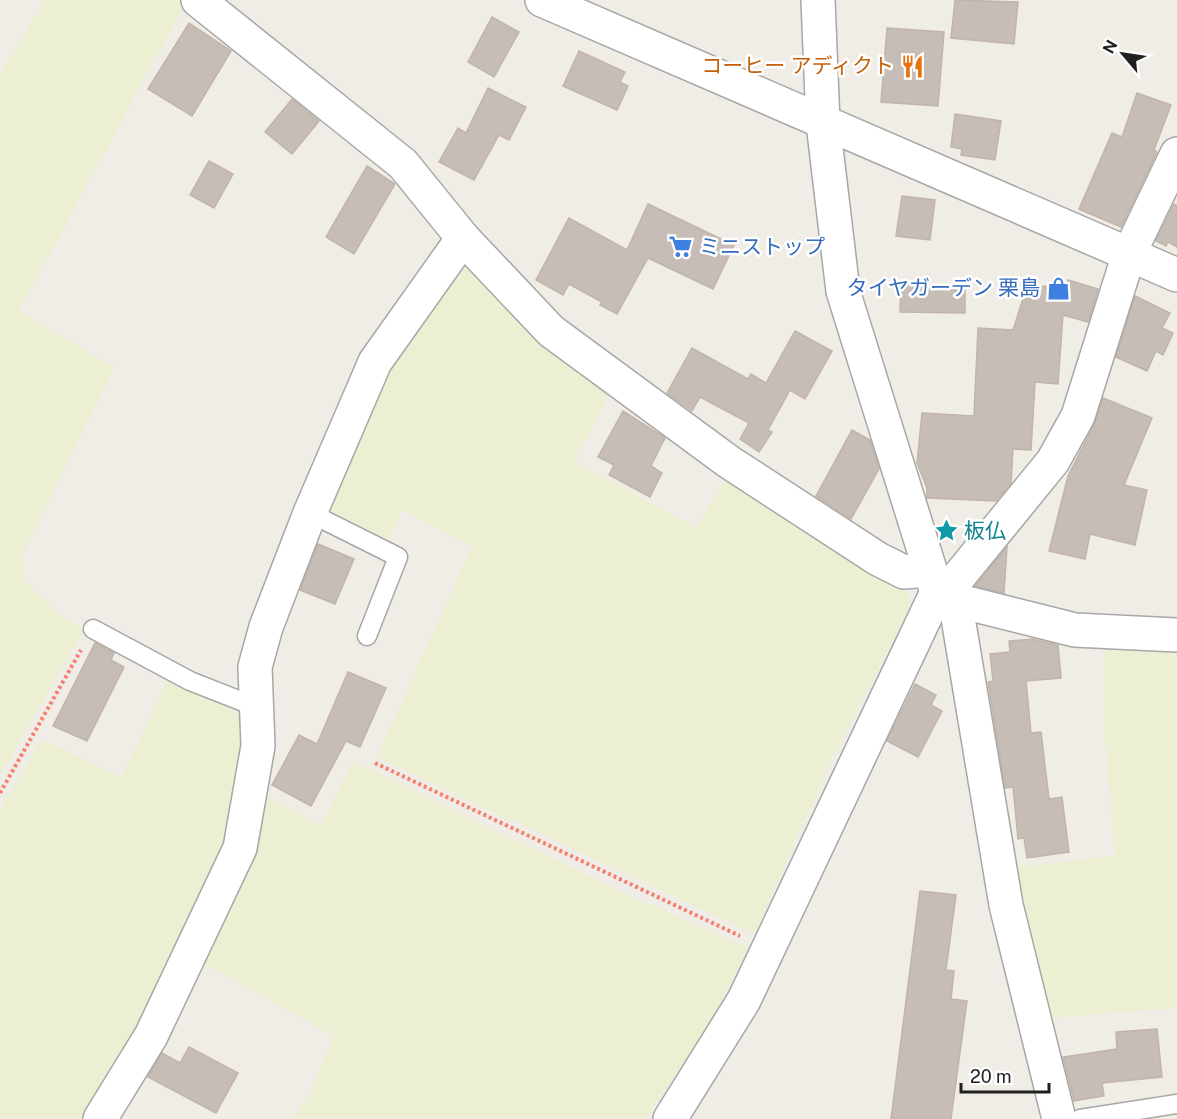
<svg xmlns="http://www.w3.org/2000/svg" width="1177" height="1119" viewBox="0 0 1177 1119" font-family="'Public Sans','Noto Sans JP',sans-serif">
  <rect width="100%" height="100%" fill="#f0ede6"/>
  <g fill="#ecefd2">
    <path d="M 45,0 L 181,0 L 185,3 L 19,311 L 114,367 L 22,557 L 26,583 L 62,616 L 84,630 L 0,775 L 0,75 Z"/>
    <path d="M 471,263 L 610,391 L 574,461 L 696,528 L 730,473 L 897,583 L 910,596 L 904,618 L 824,776 L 754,934 L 377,757 L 472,547 L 402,509 L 387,541 L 331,514 L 327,504 L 394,358 L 458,266 Z"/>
    <path d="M 1105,643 L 1177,647 L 1177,1008 L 1047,1018 L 1013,867 L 1115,856 L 1104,722 Z"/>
    <path d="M 168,678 L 241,715 L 248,728 L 230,835 L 208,895 L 90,1119 L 0,1119 L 0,810 L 42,740 L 122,777 Z"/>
    <path d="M 352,761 L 628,895 L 749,948 L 703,1034 L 645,1119 L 292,1119 L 309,1096 L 334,1036 L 198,960 L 260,792 L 322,827 Z"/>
  </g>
  <g fill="#c5bdb6" stroke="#c2b4a9" stroke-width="1.5">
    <path d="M 955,0 L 1018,2 L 1014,44 L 951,38 Z"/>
    <path d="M 492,17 L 519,32 L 494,77 L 468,62 Z"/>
    <path d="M 189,23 L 231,51 L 192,116 L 148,89 Z"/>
    <path d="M 887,28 L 944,32 L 938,106 L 881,102 Z"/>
    <path d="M 579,51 L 625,72 L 620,82 L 628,86 L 617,110 L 563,86 Z"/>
    <path d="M 488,88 L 526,107 L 509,140 L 499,135 L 474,180 L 439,162 L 458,128 L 466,133 Z"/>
    <path d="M 1137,93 L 1171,105 L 1154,150 L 1157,152 L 1121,227 L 1079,209 L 1112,133 L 1122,137 Z"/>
    <path d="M 292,99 L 319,121 L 292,154 L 265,132 Z"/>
    <path d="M 955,114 L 1001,121 L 995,160 L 961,155 L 962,149 L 951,147 Z"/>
    <path d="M 209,161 L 233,174 L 214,208 L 190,195 Z"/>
    <path d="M 367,166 L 395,184 L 354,254 L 326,237 Z"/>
    <path d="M 902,196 L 935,200 L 930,240 L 896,236 Z"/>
    <path d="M 648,204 L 734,245 L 713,289 L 648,258 L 617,314 L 600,305 L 602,302 L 569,284 L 563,295 L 536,280 L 569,218 L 627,250 Z"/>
    <path d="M 1174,204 L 1177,206 L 1177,247 L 1168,242 L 1166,246 L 1156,241 Z"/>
    <path d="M 1068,280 L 1098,289 L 1088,322 L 1063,315 L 1058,384 L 1035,382 L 1031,450 L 1013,449 L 1011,483 L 996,501 L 927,498 L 927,488 L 917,463 L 922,413 L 974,416 L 978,328 L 1013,330 L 1027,286 L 1067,287 Z"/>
    <path d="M 901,282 L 923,283 L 923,289 L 965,290 L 965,313 L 900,312 Z"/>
    <path d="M 1135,296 L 1170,313 L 1162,328 L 1173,333 L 1163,355 L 1156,351 L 1147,371 L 1116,357 Z"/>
    <path d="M 795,331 L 832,351 L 805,399 L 790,390 L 768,430 L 772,432 L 759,452 L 740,439 L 749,423 L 700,397 L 692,411 L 667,393 L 692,348 L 748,379 L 751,374 L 766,383 Z"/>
    <path d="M 1103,398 L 1152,418 L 1124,485 L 1147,490 L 1135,545 L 1090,534 L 1085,559 L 1049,551 L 1068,476 L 1094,425 Z"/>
    <path d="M 623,411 L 665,438 L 651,466 L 662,473 L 650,497 L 609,475 L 614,465 L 598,457 Z"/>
    <path d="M 852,430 L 870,440 L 879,469 L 851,519 L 816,496 Z"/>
    <path d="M 318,544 L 354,559 L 335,604 L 300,590 Z"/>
    <path d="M 1007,547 L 1004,593 L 975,586 Z"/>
    <path d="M 1032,639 L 1058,645 L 1061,678 L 1026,681 L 1031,733 L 1041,732 L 1049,799 L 1062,797 L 1069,852 L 1027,858 L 1024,838 L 1018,839 L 1013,787 L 1005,788 L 988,682 L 993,681 L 990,654 L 1010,652 L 1009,641 Z"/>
    <path d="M 95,643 L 114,653 L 111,660 L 124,667 L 87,741 L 53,726 Z"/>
    <path d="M 348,672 L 386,688 L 360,747 L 346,741 L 311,806 L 272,785 L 299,735 L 317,744 Z"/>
    <path d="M 915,684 L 936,695 L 931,705 L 942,711 L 918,757 L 887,741 Z"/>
    <path d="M 920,891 L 956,895 L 946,970 L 954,971 L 951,999 L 967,1001 L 951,1119 L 891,1119 Z"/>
    <path d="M 1157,1029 L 1162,1077 L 1102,1083 L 1104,1096 L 1074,1101 L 1063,1057 L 1117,1049 L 1116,1032 Z"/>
    <path d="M 189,1047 L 238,1073 L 216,1113 L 148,1077 L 162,1053 L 180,1063 Z"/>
  </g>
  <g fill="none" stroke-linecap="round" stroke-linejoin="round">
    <defs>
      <g id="service">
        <path d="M 310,513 L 398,557 L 367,636"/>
        <path d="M 93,629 L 190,681 L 256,707"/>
        <path d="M 1080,1119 L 1177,1104"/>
      </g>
      <g id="minor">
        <path d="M 198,0 L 403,164 L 463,238 L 551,331 L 729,462 L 878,559 L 904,572 L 929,570"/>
        <path d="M 818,0 L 823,123 L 843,291 L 937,592 L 955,600 L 1075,630 L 1177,635"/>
        <path d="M 955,600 L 1006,905 L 1059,1119"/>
        <path d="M 100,1119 L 151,1036 L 240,848 L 258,746 L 255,667 L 266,627 L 310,513 L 375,362 L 463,238"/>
        <path d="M 670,1119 L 744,1000 L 937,592 L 956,580 L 1053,461 L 1078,416 L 1129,254 L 1177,154"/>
      </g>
      <path id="tertiary" d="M 542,0 L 1177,275"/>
    </defs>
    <use href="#service" stroke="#a7a7a7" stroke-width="21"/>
    <use href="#minor" stroke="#a7a7a7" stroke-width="36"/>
    <use href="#tertiary" stroke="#a7a7a7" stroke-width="36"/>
    <g stroke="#f87e6f" stroke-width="4" stroke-dasharray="3 3" stroke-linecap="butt">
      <path d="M 375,763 L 740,936"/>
      <path d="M 0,793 L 81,650"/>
    </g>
    <use href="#service" stroke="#fff" stroke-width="18"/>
    <use href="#minor" stroke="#fff" stroke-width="33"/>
    <use href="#tertiary" stroke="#fff" stroke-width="33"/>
  </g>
  <defs>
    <symbol id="restaurant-bare" viewBox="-9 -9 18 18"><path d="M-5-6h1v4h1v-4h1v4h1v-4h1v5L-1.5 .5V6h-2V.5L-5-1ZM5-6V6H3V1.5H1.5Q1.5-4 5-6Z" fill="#e8710a" stroke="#fff" stroke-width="2.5" paint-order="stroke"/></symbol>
    <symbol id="supermarket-bare" viewBox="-9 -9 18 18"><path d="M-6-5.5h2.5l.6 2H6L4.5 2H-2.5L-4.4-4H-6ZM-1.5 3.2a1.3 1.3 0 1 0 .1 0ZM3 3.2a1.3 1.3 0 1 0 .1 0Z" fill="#3f7fe0" stroke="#fff" stroke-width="2.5" paint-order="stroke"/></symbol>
    <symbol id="shop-bare" viewBox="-9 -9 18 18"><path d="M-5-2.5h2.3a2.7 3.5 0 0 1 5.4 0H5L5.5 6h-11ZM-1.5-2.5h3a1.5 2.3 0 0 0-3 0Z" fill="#3f7fe0" stroke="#fff" stroke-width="2.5" paint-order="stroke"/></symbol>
    <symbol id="sight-bare" viewBox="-9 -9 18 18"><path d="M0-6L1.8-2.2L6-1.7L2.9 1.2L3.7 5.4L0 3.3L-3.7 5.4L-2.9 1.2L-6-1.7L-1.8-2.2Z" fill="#0f9aa8" stroke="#fff" stroke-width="2.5" paint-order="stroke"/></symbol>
  </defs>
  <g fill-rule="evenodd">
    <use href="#restaurant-bare" x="896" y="50" width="33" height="33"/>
    <use href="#supermarket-bare" x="664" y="230" width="33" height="33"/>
    <use href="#shop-bare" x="1042" y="272" width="33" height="33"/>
    <use href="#sight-bare" x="930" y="514" width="33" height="33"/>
  </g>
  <g text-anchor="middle" stroke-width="5" stroke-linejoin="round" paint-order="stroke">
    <g font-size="21" fill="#c56008" stroke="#fff" text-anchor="end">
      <text x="894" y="73">コーヒー アディクト</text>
    </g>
    <g font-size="21" fill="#366cbe" stroke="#fff" text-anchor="start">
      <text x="699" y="254">ミニストップ</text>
      <text x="1040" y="295" text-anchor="end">タイヤガーデン 栗島</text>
    </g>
    <g font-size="21" fill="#0d838f" stroke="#fff" text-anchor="start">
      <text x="964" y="538">板仏</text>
    </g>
  </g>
  <g transform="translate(1123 54) rotate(299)" stroke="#ffffff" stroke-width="4.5" paint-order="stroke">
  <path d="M0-4.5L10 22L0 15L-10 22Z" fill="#202020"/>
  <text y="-9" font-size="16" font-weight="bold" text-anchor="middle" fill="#202020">N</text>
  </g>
  <path d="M961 1083v9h88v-9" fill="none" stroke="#202020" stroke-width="3"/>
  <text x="970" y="1083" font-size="18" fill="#202020" stroke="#ffffff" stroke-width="4.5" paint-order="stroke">20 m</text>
</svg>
